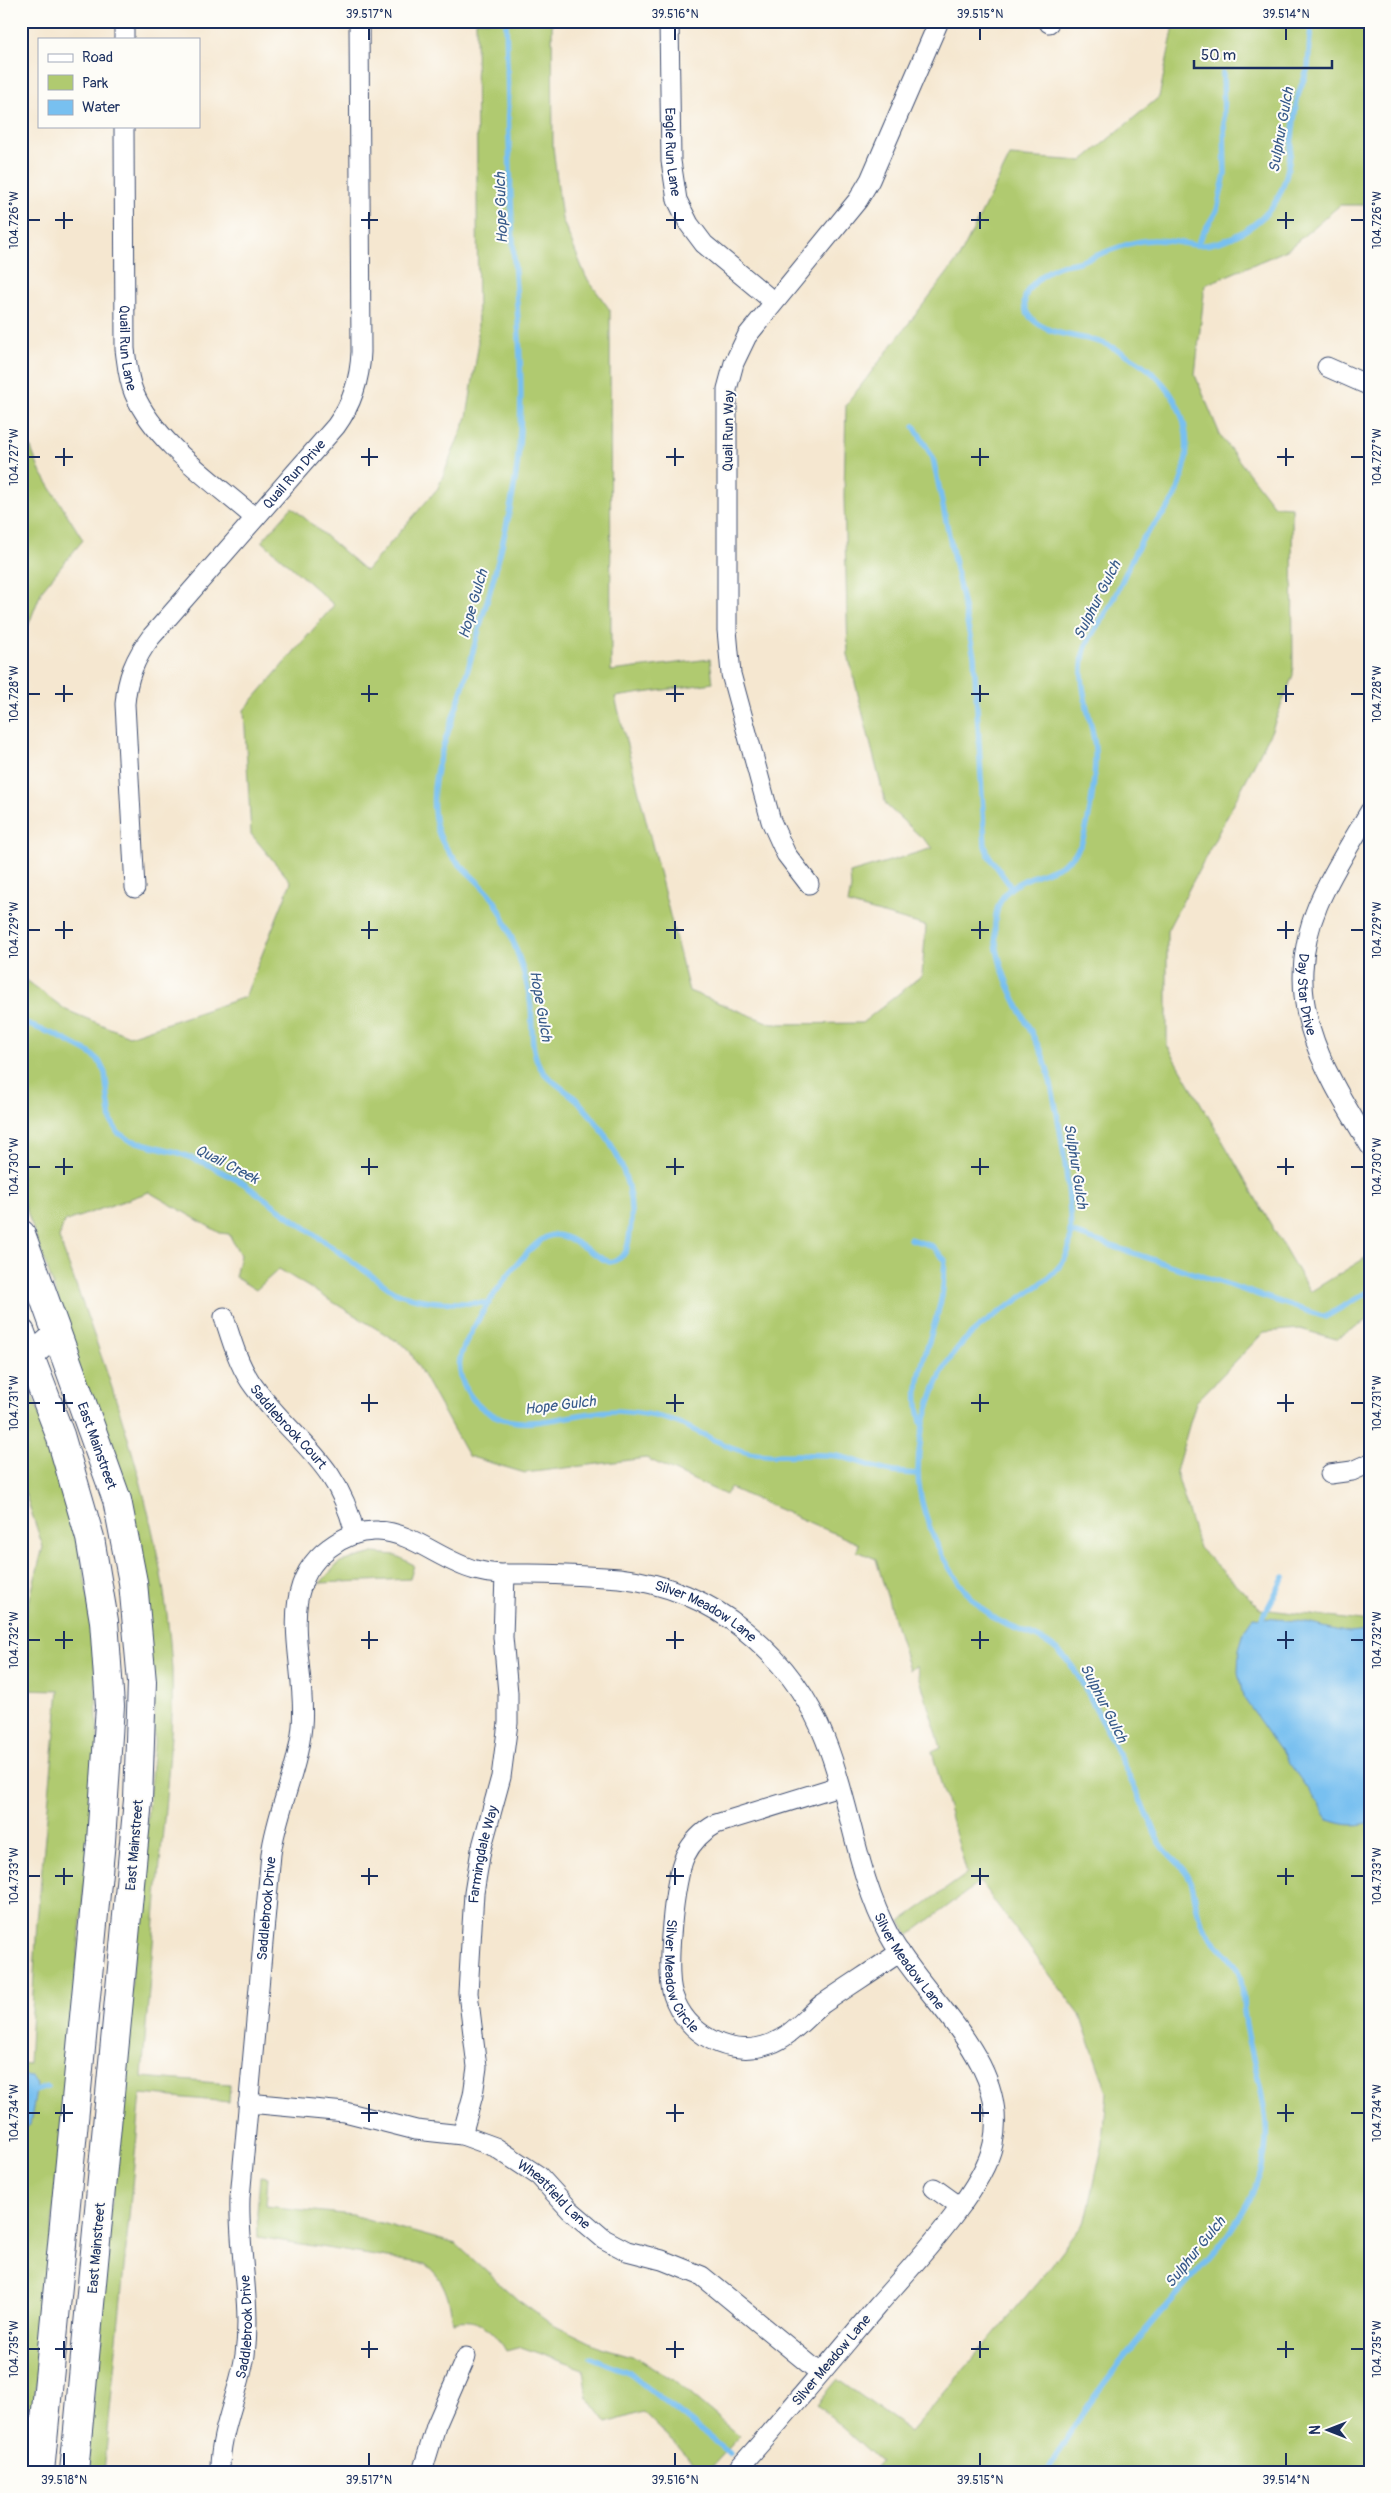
<svg xmlns="http://www.w3.org/2000/svg" width="1391" height="2493" viewBox="0 0 1391 2493" font-family="Pangolin,sans-serif">
  <rect width="100%" height="100%" fill="#fdfcf7"/>
  <filter id="ink" filterUnits="userSpaceOnUse"><feTurbulence type="fractalNoise" baseFrequency=".02" numOctaves="2"/><feDisplacementMap in="SourceGraphic" scale="10" xChannelSelector="R" yChannelSelector="G"/><feConvolveMatrix kernelMatrix="1 2 1 2 8 2 1 2 1" color-interpolation-filters="sRGB"/></filter>
  <filter id="wash" filterUnits="userSpaceOnUse"><feTurbulence type="fractalNoise" baseFrequency=".0096" numOctaves="4" result="noise"/><feDisplacementMap in="SourceGraphic" scale="20" xChannelSelector="R" yChannelSelector="G"/><feGaussianBlur stdDeviation="1.12" result="paint"/><feColorMatrix in="noise" values="0 0 0 0 0 0 0 0 0 0 0 0 0 0 0 0 0 1.4 0 .05"/><feComposite in="paint" operator="in"/></filter>
  <g filter="url(#wash)">
    <rect width="100%" height="100%" fill="#f5e7d0"/>
    <g fill="#b0ca70" stroke="#667c67">
      <path d="M 476,21 L 552,21 L 553,147 L 562,219 L 586,277 L 610,310 L 611,671 L 710,659 L 713,683 L 615,697 L 689,991 L 772,1024 L 862,1023 L 922,975 L 926,926 L 848,904 L 851,888 L 850,873 L 933,848 L 886,805 L 848,655 L 844,496 L 846,405 L 959,258 L 1010,156 L 1082,161 L 1159,97 L 1175,21 L 1370,21 L 1370,205 L 1340,205 L 1287,250 L 1205,285 L 1195,375 L 1221,437 L 1274,506 L 1292,507 L 1293,675 L 1271,732 L 1167,931 L 1167,1045 L 1310,1292 L 1370,1255 L 1370,1318 L 1336,1339 L 1300,1329 L 1264,1332 L 1196,1402 L 1176,1471 L 1199,1548 L 1261,1609 L 1370,1622 L 1370,2472 L 871,2472 L 880,2461 L 817,2404 L 838,2379 L 911,2432 L 1043,2276 L 1086,2220 L 1103,2143 L 1107,2092 L 1080,2015 L 980,1882 L 909,1935 L 901,1921 L 967,1874 L 932,1752 L 941,1748 L 916,1666 L 909,1670 L 876,1559 L 857,1551 L 859,1544 L 730,1488 L 726,1495 L 646,1458 L 525,1473 L 468,1456 L 408,1348 L 279,1269 L 256,1290 L 235,1277 L 240,1255 L 229,1234 L 220,1233 L 149,1192 L 64,1222 L 59,1238 C 110,1380 164,1518 172,1670 C 174,1727 167,1784 162,1841 C 155,1920 148,1999 142,2077 L 230,2084 L 229,2102 L 141,2094 L 104,2472 L 86,2472 L 154,1744 L 154,1680 L 59,1302 L 21,1195 L 21,976 L 66,1010 L 129,1036 L 245,997 L 291,882 L 251,834 L 244,710 L 334,605 L 262,541 L 292,507 L 366,571 L 438,488 L 467,417 L 478,348 Z"/>
      <path d="M 21,422 L 39,469 L 83,540 L 42,590 L 21,644 Z"/>
      <path d="M 21,1379 L 26,1381 L 55,1453 L 77,1533 L 93,1626 L 98,1741 L 38,2377 L 21,2471 L 21,2063 L 29,2064 L 37,1921 L 59,1690 L 21,1689 L 21,1621 L 26,1614 L 43,1547 L 21,1481 Z"/>
      <path d="M 374,1553 L 395,1555 L 414,1565 L 410,1579 L 320,1583 L 340,1562 Z"/>
      <path d="M 260,2176 L 268,2177 L 266,2206 L 352,2215 L 456,2244 L 518,2300 L 547,2321 L 600,2347 L 638,2358 L 675,2381 L 740,2436 L 707,2472 L 704,2472 L 643,2412 L 607,2423 L 587,2397 L 583,2369 L 521,2347 L 506,2351 C 495,2330 478,2316 453,2322 C 449,2298 445,2279 425,2264 L 258,2237 L 257,2212 Z"/>
    </g>
    <g fill="#78c0f0" stroke="#4a78a7">
      <path d="M 1253,1617 L 1298,1621 L 1349,1633 L 1370,1631 L 1370,1822 C 1355,1827 1343,1825 1329,1820 L 1243,1697 L 1238,1672 L 1239,1649 L 1245,1629 Z"/>
      <path d="M 21,2076 L 32,2077 L 37,2085 L 30,2125 L 21,2131 Z"/>
    </g>
    <g fill="none" stroke-linecap="round" stroke-linejoin="round">
      <g stroke="#78c0f0" stroke-width="5.5">
        <path d="M 506,21 C 508,94 509,168 513,241 C 517,316 526,392 517,467 C 510,520 496,571 481,622 C 474,648 467,674 459,699 C 446,741 425,783 437,828 C 445,858 472,873 490,895 C 497,903 502,914 506,924 C 517,950 528,979 531,1007 C 533,1026 530,1047 539,1065 C 547,1081 566,1089 578,1101 C 612,1137 637,1182 630,1232 C 628,1248 627,1258 610,1262 C 593,1257 570,1233 553,1235 C 527,1237 465,1333 460,1359 C 457,1379 469,1399 485,1410 C 524,1438 575,1409 618,1411 C 636,1412 656,1415 673,1421 C 696,1429 716,1443 739,1450 C 767,1460 806,1452 837,1456 C 854,1459 871,1467 888,1471 C 897,1473 908,1473 918,1474"/>
        <path d="M 1196,245 L 1217,210 L 1225,174 L 1223,73"/>
        <path d="M 914,426 L 933,458 L 974,656 L 985,846 L 989,856 L 1011,887"/>
        <path d="M 21,1022 L 56,1035 L 90,1053 L 99,1061 L 105,1073 L 111,1121 L 118,1133 L 130,1140 L 176,1152 L 207,1164 L 243,1183 L 393,1291 C 424,1305 455,1303 489,1303"/>
        <path d="M 1070,1232 L 1325,1317 L 1370,1291"/>
        <path d="M 910,1239 L 932,1246 L 945,1260 C 944,1272 944,1284 942,1295 C 934,1339 906,1382 923,1427"/>
        <path d="M 1260,1623 L 1284,1577"/>
        <path d="M 21,2100 L 29,2093 L 47,2087"/>
        <path d="M 591,2357 L 628,2372 L 730,2454"/>
        <path d="M 1048,2472 C 1074,2419 1117,2365 1155,2320 C 1194,2273 1243,2230 1261,2170 C 1277,2116 1252,2071 1245,2018 C 1242,2003 1244,1987 1239,1973 C 1231,1953 1211,1942 1202,1924 C 1195,1910 1196,1893 1190,1879 C 1184,1864 1169,1858 1161,1844 C 1155,1836 1153,1826 1148,1816 C 1130,1779 1113,1742 1094,1705 C 1087,1692 1080,1677 1071,1665 C 1052,1640 1033,1636 1007,1625 C 959,1604 918,1522 918,1471 C 918,1429 935,1372 963,1342 C 977,1327 995,1315 1012,1304 C 1031,1290 1059,1275 1068,1252 C 1078,1222 1055,1084 1042,1054 C 1024,1014 993,970 995,924 C 998,864 1060,885 1080,846 C 1090,826 1098,763 1094,740 C 1089,710 1076,680 1085,649 C 1090,634 1100,623 1108,609 C 1121,587 1129,562 1142,540 C 1154,522 1170,511 1178,490 C 1204,421 1169,371 1105,344 C 1086,336 1063,337 1045,328 C 1030,320 1019,309 1027,292 C 1031,285 1042,275 1049,271 C 1063,263 1062,266 1078,262 C 1102,255 1126,241 1152,240 C 1168,239 1182,244 1198,245 C 1227,245 1260,226 1276,201 C 1294,171 1290,130 1298,96 C 1300,86 1306,77 1308,67 C 1310,51 1308,37 1313,21"/>
      </g>
    </g>
  </g>
  <g filter="url(#ink)">
    <g fill="none" stroke-linecap="round" stroke-linejoin="round">
      <defs>
        <g id="minor">
          <path d="M 124,21 L 124,39"/>
          <path id="s1" d="M 669,21 L 671,161 L 677,200 L 689,224 L 704,244 L 774,302"/>
          <path d="M 1048,21 L 1049,23"/>
          <path id="s2" d="M 124,126 L 125,349 C 127,364 128,379 134,393 C 155,443 215,483 255,518"/>
          <path d="M 1327,367 L 1370,386"/>
          <path id="s3" d="M 1370,811 C 1352,842 1332,872 1318,905 C 1279,1000 1322,1067 1370,1146"/>
          <path d="M 809,884 L 786,854 L 771,821 L 731,674 L 727,630 L 727,389 L 734,363 L 747,336 L 858,200 L 870,180 L 939,21"/>
          <path id="s4" d="M 135,888 L 125,704 C 127,678 135,658 151,637 L 336,426 C 352,404 360,379 361,352 L 359,21"/>
          <path id="s5" d="M 224,1317 C 231,1338 237,1361 250,1381 C 290,1440 337,1457 355,1534"/>
          <path d="M 1330,1474 L 1352,1471 L 1370,1463"/>
          <path id="s6" d="M 839,1786 L 716,1824 C 703,1831 692,1842 685,1856 C 674,1879 665,1970 673,1995 C 686,2034 730,2059 770,2044 C 790,2037 805,2018 821,2005 C 847,1987 874,1970 900,1952"/>
          <path id="s7" d="M 248,2103 L 345,2112 L 416,2130 L 462,2135 L 495,2147 L 539,2176 L 570,2210 L 604,2239 L 627,2251 L 662,2260 L 702,2276 L 820,2373"/>
          <path id="s8" d="M 462,2135 L 473,2095 L 477,2067 L 468,1993 L 474,1893 L 481,1850 L 501,1777 L 508,1723 L 508,1693 L 503,1637 L 505,1574"/>
          <path d="M 934,2188 L 959,2206"/>
          <path id="s9" d="M 220,2472 C 219,2432 239,2394 245,2355 C 252,2302 238,2251 240,2198 L 271,1854 C 277,1810 298,1770 302,1726 C 308,1666 272,1590 329,1548 C 343,1537 360,1530 378,1531 C 412,1532 441,1561 475,1570 C 493,1575 510,1574 528,1574 C 558,1574 589,1576 619,1578 C 665,1583 709,1601 744,1630 C 781,1660 808,1695 825,1739 C 851,1803 856,1874 889,1935 C 925,2001 1011,2061 993,2144 C 983,2192 910,2268 877,2306 C 830,2362 784,2418 735,2472"/>
          <path d="M 422,2472 L 436,2426 L 466,2357"/>
        </g>
        <path id="tertiary" d="M 21,1360 L 30,1357 L 57,1333"/>
        <g id="primary">
          <path id="s10" d="M 21,1234 L 117,1500 L 133,1582 L 142,1682 L 138,1800 L 74,2472"/>
          <path d="M 21,1333 L 60,1435 L 90,1538 L 104,1621 L 110,1706 L 101,1841 L 40,2472"/>
        </g>
      </defs>
      <use href="#minor" stroke="#3c4b6f" stroke-width="21"/>
      <use href="#tertiary" stroke="#3c4b6f" stroke-width="26"/>
      <use href="#primary" stroke="#3c4b6f" stroke-width="30"/>
      <use href="#minor" stroke="#fff" stroke-width="19"/>
      <use href="#tertiary" stroke="#fff" stroke-width="24"/>
      <use href="#primary" stroke="#fff" stroke-width="28"/>
    </g>
  </g>
  <path fill="none" stroke="#1b2f5e" stroke-width="2" d="M 369,28 L 369,40M 675,28 L 675,40M 980,28 L 980,40M 1286,28 L 1286,40M 64,212 L 64,229M 369,212 L 369,229M 675,212 L 675,229M 980,212 L 980,229M 1286,212 L 1286,229M 28,220 L 40,220M 55,220 L 73,220M 361,220 L 378,220M 666,220 L 684,220M 971,220 L 989,220M 1277,220 L 1294,220M 1351,220 L 1364,220M 64,448 L 64,466M 369,448 L 369,466M 675,448 L 675,466M 980,448 L 980,466M 1286,448 L 1286,466M 28,457 L 40,457M 55,457 L 73,457M 361,457 L 378,457M 666,457 L 684,457M 971,457 L 989,457M 1277,457 L 1294,457M 1351,457 L 1364,457M 64,685 L 64,702M 369,685 L 369,702M 675,685 L 675,702M 980,685 L 980,702M 1286,685 L 1286,702M 28,694 L 40,694M 55,694 L 73,694M 361,694 L 378,694M 666,694 L 684,694M 971,694 L 989,694M 1277,694 L 1294,694M 1351,694 L 1364,694M 64,921 L 64,939M 369,921 L 369,939M 675,921 L 675,939M 980,921 L 980,939M 1286,921 L 1286,939M 28,930 L 40,930M 55,930 L 73,930M 361,930 L 378,930M 666,930 L 684,930M 971,930 L 989,930M 1277,930 L 1294,930M 1351,930 L 1364,930M 64,1158 L 64,1175M 369,1158 L 369,1175M 675,1158 L 675,1175M 980,1158 L 980,1175M 1286,1158 L 1286,1175M 28,1167 L 40,1167M 55,1167 L 73,1167M 361,1167 L 378,1167M 666,1167 L 684,1167M 971,1167 L 989,1167M 1277,1167 L 1294,1167M 1351,1167 L 1364,1167M 64,1394 L 64,1412M 369,1394 L 369,1412M 675,1394 L 675,1412M 980,1394 L 980,1412M 1286,1394 L 1286,1412M 28,1403 L 40,1403M 55,1403 L 73,1403M 361,1403 L 378,1403M 666,1403 L 684,1403M 971,1403 L 989,1403M 1277,1403 L 1294,1403M 1351,1403 L 1364,1403M 64,1631 L 64,1649M 369,1631 L 369,1649M 675,1631 L 675,1649M 980,1631 L 980,1649M 1286,1631 L 1286,1649M 28,1640 L 40,1640M 55,1640 L 73,1640M 361,1640 L 378,1640M 666,1640 L 684,1640M 971,1640 L 989,1640M 1277,1640 L 1294,1640M 1351,1640 L 1364,1640M 64,1868 L 64,1885M 369,1868 L 369,1885M 675,1868 L 675,1885M 980,1868 L 980,1885M 1286,1868 L 1286,1885M 28,1876 L 40,1876M 55,1876 L 73,1876M 361,1876 L 378,1876M 666,1876 L 684,1876M 971,1876 L 989,1876M 1277,1876 L 1294,1876M 1351,1876 L 1364,1876M 64,2104 L 64,2122M 369,2104 L 369,2122M 675,2104 L 675,2122M 980,2104 L 980,2122M 1286,2104 L 1286,2122M 28,2113 L 40,2113M 55,2113 L 73,2113M 361,2113 L 378,2113M 666,2113 L 684,2113M 971,2113 L 989,2113M 1277,2113 L 1294,2113M 1351,2113 L 1364,2113M 64,2341 L 64,2358M 369,2341 L 369,2358M 675,2341 L 675,2358M 980,2341 L 980,2358M 1286,2341 L 1286,2358M 28,2349 L 40,2349M 55,2349 L 73,2349M 361,2349 L 378,2349M 666,2349 L 684,2349M 971,2349 L 989,2349M 1277,2349 L 1294,2349M 1351,2349 L 1364,2349M 64,2453 L 64,2466M 369,2453 L 369,2466M 675,2453 L 675,2466M 980,2453 L 980,2466M 1286,2453 L 1286,2466"/>
  <g text-anchor="middle" stroke-width="4" stroke-linejoin="round" paint-order="stroke">
    <g font-size="14" fill="#1b2f5e" stroke="#fdfcf7">
      <text dy="5" stroke="none"><textPath href="#s1" startOffset="131">Eagle Run Lane</textPath></text>
      <text dy="5" stroke="none"><textPath href="#s2" startOffset="222">Quail Run Lane</textPath></text>
      <text transform="translate(728 431) rotate(-89)" y="5">Quail Run Way</text>
      <text dy="5" stroke="none"><textPath href="#s4" startOffset="474">Quail Run Drive</textPath></text>
      <text dy="5" stroke="none"><textPath href="#s3" startOffset="199">Day Star Drive</textPath></text>
      <text dy="5" stroke="none"><textPath href="#s5" startOffset="129">Saddlebrook Court</textPath></text>
      <text dy="5" stroke="none"><textPath href="#s10" startOffset="225">East Mainstreet</textPath></text>
      <text dy="5" stroke="none"><textPath href="#s9" startOffset="1340">Silver Meadow Lane</textPath></text>
      <text transform="translate(134 1845) rotate(-85)" y="5">East Mainstreet</text>
      <text dy="5" stroke="none"><textPath href="#s8" startOffset="284">Farmingdale Way</textPath></text>
      <text dy="5" stroke="none"><textPath href="#s9" startOffset="568">Saddlebrook Drive</textPath></text>
      <text dy="5" stroke="none"><textPath href="#s9" startOffset="1760">Silver Meadow Lane</textPath></text>
      <text dy="5" stroke="none"><textPath href="#s6" startOffset="298">Silver Meadow Circle</textPath></text>
      <text dy="5" stroke="none"><textPath href="#s7" startOffset="328">Wheatfield Lane</textPath></text>
      <text transform="translate(96 2248) rotate(-85)" y="5">East Mainstreet</text>
      <text dy="5" stroke="none"><textPath href="#s9" startOffset="148">Saddlebrook Drive</textPath></text>
      <text transform="translate(831 2360) rotate(-50)" y="5">Silver Meadow Lane</text>
    </g>
    <g font-size="15" font-style="italic" fill="#375a8a" stroke="#fdfcf7">
      <text transform="translate(1281 130) rotate(-80)" y="5">Sulphur Gulch</text>
      <text transform="translate(501 208) rotate(-92)" y="5">Hope Gulch</text>
      <text transform="translate(1097 600) rotate(-63)" y="5">Sulphur Gulch</text>
      <text transform="translate(473 604) rotate(-74)" y="5">Hope Gulch</text>
      <text transform="translate(541 1006) rotate(80)" y="5">Hope Gulch</text>
      <text transform="translate(227 1164) rotate(27)" y="5">Quail Creek</text>
      <text transform="translate(1076 1166) rotate(81)" y="5">Sulphur Gulch</text>
      <text transform="translate(560 1405) rotate(-7)" y="5">Hope Gulch</text>
      <text transform="translate(1104 1703) rotate(63)" y="5">Sulphur Gulch</text>
      <text transform="translate(1195 2252) rotate(-51)" y="5">Sulphur Gulch</text>
    </g>
  </g>
  <rect width="1391" height="2493" fill="none" stroke="#fdfcf7" stroke-width="55"/>
  <rect x="38" y="38" width="162" height="90" fill="#fdfcf7" stroke="#a3aaba"/>
  <rect x="48" y="54" width="25" height="8" fill="#ffffff" stroke="#a3aaba"/>
  <text x="82" y="62" font-size="15" fill="#1b2f5e">Road</text>
  <rect x="48" y="75" width="25" height="15" fill="#b0ca70" stroke="#a3aaba"/>
  <text x="82" y="88" font-size="15" fill="#1b2f5e">Park</text>
  <rect x="48" y="100" width="25" height="15" fill="#78c0f0" stroke="#a3aaba"/>
  <text x="82" y="112" font-size="15" fill="#1b2f5e">Water</text>
  <g transform="translate(1328 2430) rotate(270)" stroke="#fdfcf7" stroke-width="4" paint-order="stroke">
  <path d="M0-4L9 19L0 12L-9 19Z" fill="#1b2f5e"/>
  <text y="-8" font-size="14" font-weight="bold" text-anchor="middle" fill="#1b2f5e">N</text>
  </g>
  <path d="M1194 60v8h138v-8" fill="none" stroke="#1b2f5e" stroke-width="2.5"/>
  <text x="1201" y="60" font-size="15" fill="#1b2f5e" stroke="#fdfcf7" stroke-width="4" paint-order="stroke">50 m</text>
  <rect x="28" y="28" width="1336" height="2438" fill="none" stroke="#1b2f5e" stroke-width="2"/>
  <g font-size="12" text-anchor="middle" fill="#1b2f5e">
    <text x="369" y="18">39.517°N</text>
    <text x="675" y="18">39.516°N</text>
    <text x="980" y="18">39.515°N</text>
    <text x="1286" y="18">39.514°N</text>
    <text transform="translate(1377 220) rotate(-90)" y="4">104.726°W</text>
    <text transform="translate(14 220) rotate(-90)" y="4">104.726°W</text>
    <text transform="translate(1377 457) rotate(-90)" y="4">104.727°W</text>
    <text transform="translate(14 457) rotate(-90)" y="4">104.727°W</text>
    <text transform="translate(1377 694) rotate(-90)" y="4">104.728°W</text>
    <text transform="translate(14 694) rotate(-90)" y="4">104.728°W</text>
    <text transform="translate(1377 930) rotate(-90)" y="4">104.729°W</text>
    <text transform="translate(14 930) rotate(-90)" y="4">104.729°W</text>
    <text transform="translate(1377 1167) rotate(-90)" y="4">104.730°W</text>
    <text transform="translate(14 1167) rotate(-90)" y="4">104.730°W</text>
    <text transform="translate(1377 1403) rotate(-90)" y="4">104.731°W</text>
    <text transform="translate(14 1403) rotate(-90)" y="4">104.731°W</text>
    <text transform="translate(1377 1640) rotate(-90)" y="4">104.732°W</text>
    <text transform="translate(14 1640) rotate(-90)" y="4">104.732°W</text>
    <text transform="translate(1377 1876) rotate(-90)" y="4">104.733°W</text>
    <text transform="translate(14 1876) rotate(-90)" y="4">104.733°W</text>
    <text transform="translate(1377 2113) rotate(-90)" y="4">104.734°W</text>
    <text transform="translate(14 2113) rotate(-90)" y="4">104.734°W</text>
    <text transform="translate(1377 2349) rotate(-90)" y="4">104.735°W</text>
    <text transform="translate(14 2349) rotate(-90)" y="4">104.735°W</text>
    <text x="64" y="2484">39.518°N</text>
    <text x="369" y="2484">39.517°N</text>
    <text x="675" y="2484">39.516°N</text>
    <text x="980" y="2484">39.515°N</text>
    <text x="1286" y="2484">39.514°N</text>
  </g>
</svg>
